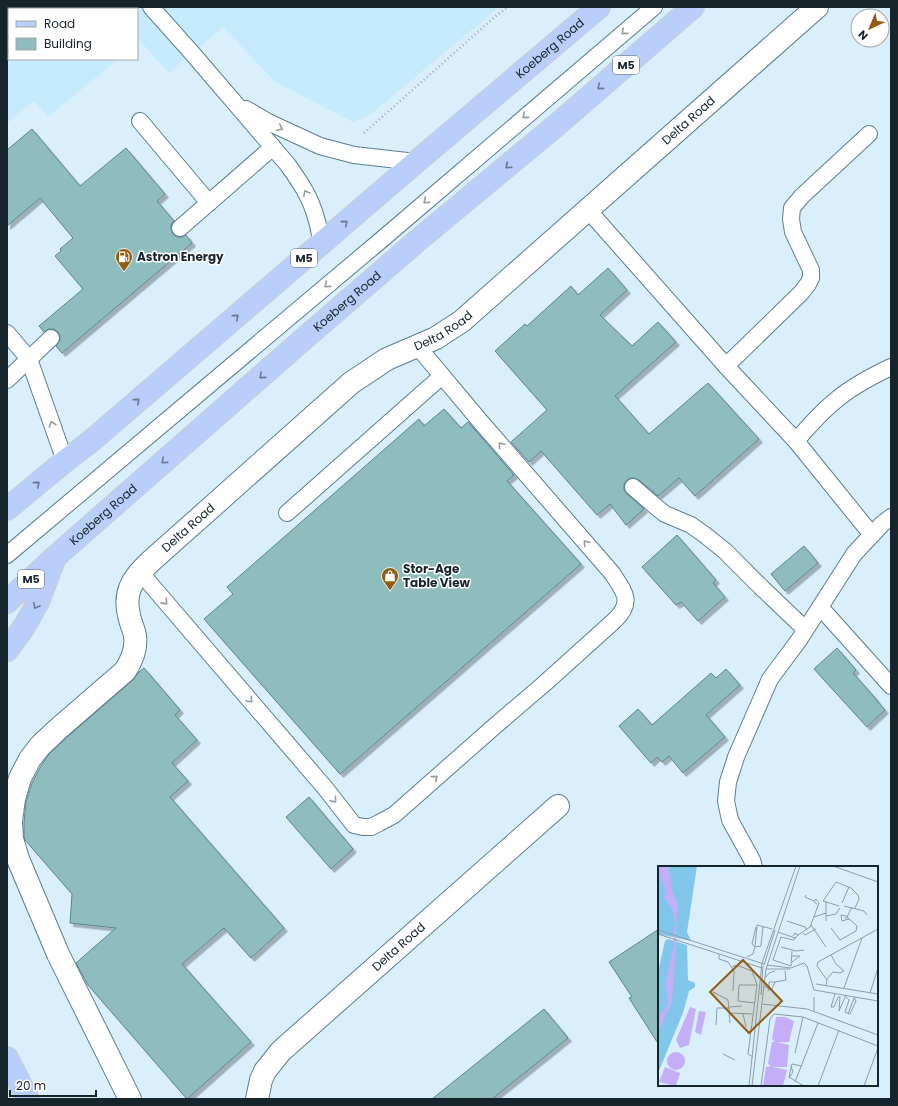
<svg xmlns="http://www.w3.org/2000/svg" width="898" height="1106" viewBox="0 0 898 1106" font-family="Poppins,sans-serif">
  <defs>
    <filter id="shadow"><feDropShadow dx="3.5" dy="3.5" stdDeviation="0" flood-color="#0004"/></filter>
  </defs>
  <rect width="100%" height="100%" fill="#d9effb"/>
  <path fill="#c7ebfe" d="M 7,7 L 499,7 L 370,115 L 353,122 L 275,82 L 223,27 L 169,73 L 140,41 L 137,43 L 137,9 L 9,9 L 9,59 L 118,59 L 48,117 L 34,101 L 7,123 Z"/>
  <g fill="#8fbcbd" stroke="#5b8688" filter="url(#shadow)">
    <path d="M 32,129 L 80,186 L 126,148 L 165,194 L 157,201 L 174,221 L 171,225 L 171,229 L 173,234 L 177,237 L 182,237 L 186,235 L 192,243 L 62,353 L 56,346 L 60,340 L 60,335 L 58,332 L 54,329 L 49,329 L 44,332 L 39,326 L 83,289 L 55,256 L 61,251 L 60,249 L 73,238 L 40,198 L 7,226 L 7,150 Z"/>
    <path d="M 608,268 L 627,290 L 600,315 L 632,346 L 658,322 L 676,342 L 615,396 L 649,434 L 708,383 L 759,439 L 695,496 L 679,478 L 658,496 L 639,480 L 634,478 L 630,478 L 626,481 L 624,485 L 624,490 L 627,494 L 644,509 L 626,525 L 610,504 L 597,515 L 541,451 L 529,462 L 511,442 L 547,410 L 495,351 L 525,324 L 527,326 L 571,286 L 578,295 Z"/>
    <path d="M 444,409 L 461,428 L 468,422 L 514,475 L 507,481 L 581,564 L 340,774 L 204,619 L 233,594 L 227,587 L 419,419 L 424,426 Z"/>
    <path d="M 677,535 L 716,580 L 713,583 L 725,597 L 698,621 L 681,602 L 676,605 L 642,567 Z"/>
    <path d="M 804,546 L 818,563 L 785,591 L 771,574 Z"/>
    <path d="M 837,648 L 856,670 L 853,673 L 877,700 L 877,701 L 885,710 L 867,727 L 814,669 Z"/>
    <path d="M 144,668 L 180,710 L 175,715 L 197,740 L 172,763 L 188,781 L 170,797 L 284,928 L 251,958 L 224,928 L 182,964 L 251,1042 L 187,1099 L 88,985 L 76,963 L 116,928 L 70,923 L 72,894 L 25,840 L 24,837 L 24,822 L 26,802 L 32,783 L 41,766 L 49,754 L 66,738 L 133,680 L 139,672 Z"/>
    <path d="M 726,669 L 740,685 L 706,715 L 725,737 L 683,773 L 669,756 L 662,762 L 657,757 L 651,763 L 619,726 L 638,709 L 652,725 L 711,673 L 716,678 Z"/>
    <path d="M 309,797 L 353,849 L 331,869 L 286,817 Z"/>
    <path d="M 659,929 L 659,1045 L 629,998 L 632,997 L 609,962 Z"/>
    <path d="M 544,1009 L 568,1038 L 492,1099 L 432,1099 Z"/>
  </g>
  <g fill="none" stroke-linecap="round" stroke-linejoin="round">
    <defs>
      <g id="lane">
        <path d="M 151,7 L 192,53 L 288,165 C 300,182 311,198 316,218 C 319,226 320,235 321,243"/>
        <path d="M 246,109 L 268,122 L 320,146 L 354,155 L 416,162"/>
        <path d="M 140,121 L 209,203"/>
        <path d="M 588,210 L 726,366 L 796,441 L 872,535"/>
        <path d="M 180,228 L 273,147"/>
        <path d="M 7,333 L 29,359 L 65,461"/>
        <path d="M 726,366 L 801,293 L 808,284 L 811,278 L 811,270 L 793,232 L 791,219 L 792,208 L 802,196 L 869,134"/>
        <path d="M 7,380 L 51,338"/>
        <path d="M 796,441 C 808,427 820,413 835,401 C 851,387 872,376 891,367"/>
        <path d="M 633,487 L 655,506 L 665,514 L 691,525 L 705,535 L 725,551 L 761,587 L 805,629"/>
        <path d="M 287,513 L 442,376"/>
        <path d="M 7,555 L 380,241 L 654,7"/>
        <path d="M 140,572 L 326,789 L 354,825 L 363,827 L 371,827 L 379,823 L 394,815 L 496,725 L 544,684 L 615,620 C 634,601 624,592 612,573 L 480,421 L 418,347"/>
        <path d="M 820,607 L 891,686"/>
        <path d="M 754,867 L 752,860 L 730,820 L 726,801 L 728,782 L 736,757 L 770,679 L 799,640 L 854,554 L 882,524 L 891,517"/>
      </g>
      <g id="street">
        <path id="s1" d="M 130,1099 L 58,954 L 18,859 L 12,839 L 11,821 L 14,799 L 20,778 L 30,759 L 40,746 L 58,729 L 125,671 C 132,660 137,649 135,636 C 134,629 130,622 129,615 C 127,607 127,596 130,588 C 134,577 143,569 151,561 L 351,383 L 387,359 L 436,338 L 462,321 L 817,7"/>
        <path id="s2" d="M 257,1099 L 261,1080 L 265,1071 L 281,1051 L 558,806"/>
      </g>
      <g id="primary">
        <path id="s3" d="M 7,509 L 65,461 L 90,442 L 416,162 L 599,7"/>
        <path id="s4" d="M 7,602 L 55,557 L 291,350 L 417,241 L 559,123 L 693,7"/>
        <path d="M 7,650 L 24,627 L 38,602 L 54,560"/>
        <path d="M 7,1058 L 28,1099"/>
      </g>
    </defs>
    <use href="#lane" stroke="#5b7d8f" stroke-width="18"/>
    <use href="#street" stroke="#5b7d8f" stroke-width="24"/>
    <use href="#primary" stroke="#cccfd1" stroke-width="24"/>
    <path stroke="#9cafba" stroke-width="2.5" stroke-dasharray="1 3" stroke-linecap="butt" d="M 364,133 L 497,15 L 508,7"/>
    <use href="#lane" stroke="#fff" stroke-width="16"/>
    <use href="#street" stroke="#fff" stroke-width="22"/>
    <use href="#primary" stroke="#b9cefa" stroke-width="22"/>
  </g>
  <defs><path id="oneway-chevron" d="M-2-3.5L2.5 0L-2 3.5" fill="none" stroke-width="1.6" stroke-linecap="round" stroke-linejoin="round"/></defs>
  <g stroke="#969ca0">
    <use href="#oneway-chevron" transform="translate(624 32) rotate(140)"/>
    <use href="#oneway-chevron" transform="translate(525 116) rotate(139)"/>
    <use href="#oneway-chevron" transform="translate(280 128) rotate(26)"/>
    <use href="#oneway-chevron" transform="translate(306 193) rotate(-118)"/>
    <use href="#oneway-chevron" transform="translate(426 201) rotate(139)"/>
    <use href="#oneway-chevron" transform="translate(327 285) rotate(140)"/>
    <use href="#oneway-chevron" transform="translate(52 424) rotate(-109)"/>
    <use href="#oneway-chevron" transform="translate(501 445) rotate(-131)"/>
    <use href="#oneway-chevron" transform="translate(586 543) rotate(-131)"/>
    <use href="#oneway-chevron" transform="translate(165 602) rotate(48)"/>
    <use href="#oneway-chevron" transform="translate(250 700) rotate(50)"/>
    <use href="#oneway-chevron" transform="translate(435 778) rotate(-41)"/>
    <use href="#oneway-chevron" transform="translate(334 800) rotate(51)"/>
  </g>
  <g stroke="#687993">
    <use href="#oneway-chevron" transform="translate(600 87) rotate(139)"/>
    <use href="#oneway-chevron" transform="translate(508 166) rotate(140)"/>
    <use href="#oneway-chevron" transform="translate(345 223) rotate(-41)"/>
    <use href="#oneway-chevron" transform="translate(236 317) rotate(-41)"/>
    <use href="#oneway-chevron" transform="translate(262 376) rotate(139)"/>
    <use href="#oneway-chevron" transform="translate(137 401) rotate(-41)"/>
    <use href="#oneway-chevron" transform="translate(164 461) rotate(139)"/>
    <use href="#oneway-chevron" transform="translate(37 484) rotate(-40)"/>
    <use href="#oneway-chevron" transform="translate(36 606) rotate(118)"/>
  </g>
  <defs>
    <symbol id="fuel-pin" viewBox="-11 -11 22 30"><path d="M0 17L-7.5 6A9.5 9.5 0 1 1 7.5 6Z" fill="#925c13" stroke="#fff"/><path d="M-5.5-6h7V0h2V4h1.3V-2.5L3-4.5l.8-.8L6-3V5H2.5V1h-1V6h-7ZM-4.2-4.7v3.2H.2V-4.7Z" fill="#fff"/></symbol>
    <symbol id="shop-pin" viewBox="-11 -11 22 30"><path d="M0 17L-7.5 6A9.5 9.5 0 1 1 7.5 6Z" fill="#925c13" stroke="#fff"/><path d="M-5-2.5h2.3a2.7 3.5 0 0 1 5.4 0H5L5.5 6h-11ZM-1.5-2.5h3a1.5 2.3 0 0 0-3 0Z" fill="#fff"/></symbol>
  </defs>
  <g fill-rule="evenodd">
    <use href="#fuel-pin" x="114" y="247" width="20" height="27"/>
    <use href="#shop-pin" x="380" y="566" width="20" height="27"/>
  </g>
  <g text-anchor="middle" stroke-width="3" stroke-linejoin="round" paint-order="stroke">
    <g fill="#fff" stroke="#5c666b" stroke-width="1">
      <rect x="613" y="56" width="26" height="18" rx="3"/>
      <rect x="291" y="249" width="26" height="18" rx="3"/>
      <rect x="18" y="570" width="26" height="18" rx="3"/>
    </g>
    <g font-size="11" font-weight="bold" fill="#16242c">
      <text x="626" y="69">M5</text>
      <text x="304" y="262">M5</text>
      <text x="31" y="583">M5</text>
    </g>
    <g font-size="12" fill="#16242c" stroke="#fff">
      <text dy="4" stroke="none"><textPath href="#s3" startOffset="712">Koeberg Road</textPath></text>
      <text dy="4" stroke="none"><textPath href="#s1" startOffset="1318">Delta Road</textPath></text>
      <text dy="4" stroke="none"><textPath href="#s4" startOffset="454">Koeberg Road</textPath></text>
      <text dy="4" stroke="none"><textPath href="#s1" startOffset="994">Delta Road</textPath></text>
      <text dy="4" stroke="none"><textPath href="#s4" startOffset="130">Koeberg Road</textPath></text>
      <text dy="4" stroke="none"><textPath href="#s1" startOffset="670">Delta Road</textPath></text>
      <text dy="4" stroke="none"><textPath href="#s2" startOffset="212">Delta Road</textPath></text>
    </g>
    <g font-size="12" font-weight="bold" fill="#16242c" stroke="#fff" text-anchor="start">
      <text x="137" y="261">Astron Energy</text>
      <text x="403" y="573">Stor-Age<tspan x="403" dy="14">Table View</tspan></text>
    </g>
  </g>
  <g transform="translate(658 866)">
    <rect width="220" height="220" fill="#d9effb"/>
    <path d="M 0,0 L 39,0 L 29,66 L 33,75 L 0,68 ZM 10,73 L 29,79 L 30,114 L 37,117 L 37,121 L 31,125 L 25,147 L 0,207 L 0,106 L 7,75 Z" fill="#81c7ec"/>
    <path d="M 0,0 L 10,0 L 12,7 L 14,25 L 20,40 L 18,62 L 15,44 L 6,30 L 8,28 ZM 18,81 L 14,135 L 1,165 L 0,150 L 10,139 L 8,117 L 15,82 ZM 32,141 L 38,143 L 31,179 L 22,182 L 18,174 ZM 41,145 L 48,146 L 43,169 L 37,166 ZM 118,151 L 127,151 L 136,155 L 131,176 L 119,176 L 131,179 L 129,201 L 115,201 L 129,204 L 125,220 L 105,220 L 108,201 L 113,200 L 110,198 L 114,176 L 117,176 L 114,173 ZM9 195a9 9 0 1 1 18 0a9 9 0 1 1-18 0ZM 7,201 L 22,207 L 18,220 L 1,216 Z" fill="#c4aef7"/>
    <path fill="none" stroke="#c4aef7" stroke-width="2" d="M 17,83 L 17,60"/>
    <path fill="none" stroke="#8b9ea8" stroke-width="1" d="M 175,0 L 220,16M 148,29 L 147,31 L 156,35M 165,35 L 178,16 L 193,22 L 200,29 L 201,33 L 197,42M 165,35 L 181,40M 184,37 L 191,21M 186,40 L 206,45 L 209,49M 168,50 L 178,48 L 182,42M 156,51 L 168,47M 188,54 L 188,50 L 183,49 L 184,55 L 191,53M 129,55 L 147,61 L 149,64M 168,55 L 168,35M 153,59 L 168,81M 173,62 L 182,74 L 198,65 L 199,60 L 189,51 L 194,41M 0,64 L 106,98M 120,66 L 137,72 L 140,69 L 137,67 L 135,70M 145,67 L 147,69 L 158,63M 0,68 L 104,102M 140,69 L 152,61 L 161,37 L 158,33 L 156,36 L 159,38M 97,81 L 99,59 L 114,63M 97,81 L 103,80 L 105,60M 97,81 L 94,78 L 98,61M 123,81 L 138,85 L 146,84M 134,85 L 133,100 L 115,94 L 123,71 L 135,74 L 138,72M 61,88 L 61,93 L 70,96 L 76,105 L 75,125M 134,90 L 142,90 L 134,96M 89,91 L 95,88 L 97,81M 106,99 L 117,64M 109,99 L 133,102 L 146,97 L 149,100 L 156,124 L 220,135M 74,101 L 78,99 L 94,105 L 99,119 L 90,188 L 95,191M 108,103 L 132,103M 107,112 L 111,107 L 117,105M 168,114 L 175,106 L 182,107 L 186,105 L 178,98 L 173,89M 117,116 L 128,114 L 127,105M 158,118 L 220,128M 168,119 L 169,114 L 159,100 L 160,96 L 220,63M 106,120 L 111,123 L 114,123 L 117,116 L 111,116 L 111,123 L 110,125M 186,122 L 204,72M 212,127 L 220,102M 59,128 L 55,126 L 70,134 L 72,157M 177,128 L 173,141 L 176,141 L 180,131 L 182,131 L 181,145 L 188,129M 103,129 L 105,100M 188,131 L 191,134 L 187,146 L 192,148 L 198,135 L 196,131M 97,137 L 80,135 L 81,119 L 99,119M 104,138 L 149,143 L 220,169M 72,141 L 84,140M 156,146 L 156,131M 73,147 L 95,148M 85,148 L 88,161M 190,148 L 196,132M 58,159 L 59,142 L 72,142M 137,187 L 145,151M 65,188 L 77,194M 144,200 L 134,198 L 131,211 L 146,220M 131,212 L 135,206 L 133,200M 137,216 L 160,157M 91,220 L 104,97 L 138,0M 94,220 L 108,103 L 142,0M 103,220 L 112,153 L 116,148 L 145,151 L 220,180M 160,220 L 181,164M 206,220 L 220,182"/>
    <path fill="#925c13" fill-opacity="0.15" stroke="#925c13" stroke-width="2" d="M 85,94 L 124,135 L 91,167 L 52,126 Z"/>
    <rect width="220" height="220" fill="none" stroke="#16242c" stroke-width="2"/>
  </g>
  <rect width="898" height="1106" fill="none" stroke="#16242c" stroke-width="16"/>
  <rect x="8" y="8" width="130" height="52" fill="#ffffff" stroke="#a2a7ab"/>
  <rect x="16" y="21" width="20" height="6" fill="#b9cefa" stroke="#a2a7ab"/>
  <text x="44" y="28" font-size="12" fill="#16242c">Road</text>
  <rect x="16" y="38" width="20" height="12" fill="#8fbcbd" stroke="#a2a7ab"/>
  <text x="44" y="48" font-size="12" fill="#16242c">Building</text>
  <g transform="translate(870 28) rotate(224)"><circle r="19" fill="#ffffff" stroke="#a2a7ab"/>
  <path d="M0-3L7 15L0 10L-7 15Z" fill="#925c13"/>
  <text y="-6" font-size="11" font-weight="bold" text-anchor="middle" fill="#16242c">N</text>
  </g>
  <path d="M10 1090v6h86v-6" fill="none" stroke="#16242c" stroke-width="2"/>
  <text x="16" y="1090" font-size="12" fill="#16242c" stroke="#ffffff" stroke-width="3" paint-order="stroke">20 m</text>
</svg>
